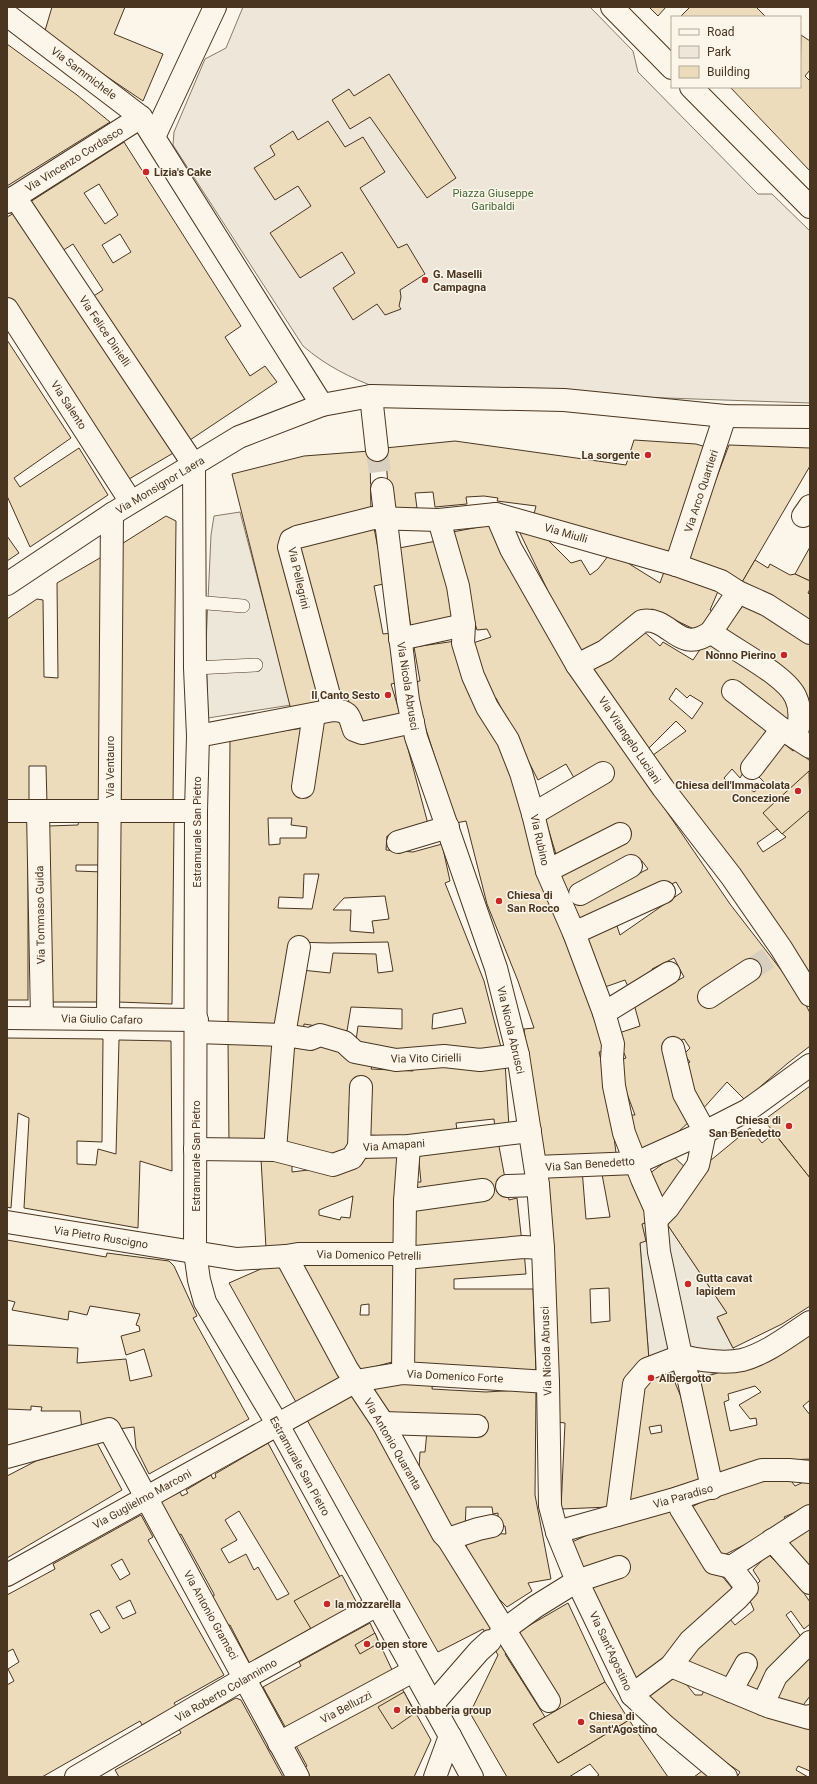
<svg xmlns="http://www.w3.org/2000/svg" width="817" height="1784" viewBox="0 0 817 1784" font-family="Roboto,sans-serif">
  <rect width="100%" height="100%" fill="#fbf6e9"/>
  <path fill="#ede6d9" stroke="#887966" d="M 243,7 L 590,7 L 633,51 L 638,72 L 758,194 L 772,194 L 810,231 L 810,403 L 378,388 C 350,378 325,365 303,346 L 173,145 L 174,132 L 205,59 L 226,48 Z"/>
  <g fill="#ede7d9" stroke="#887966">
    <path d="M 240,512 L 291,705 L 208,718 L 206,644 L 211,535 L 214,516 Z"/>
    <path d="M 663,1218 L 727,1313 L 717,1318 L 733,1348 L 745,1364 L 689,1381 L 671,1373 L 645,1377 L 649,1360 L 640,1243 L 642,1224 Z"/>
  </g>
  <g fill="#ecdcbc" stroke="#4a3520" fill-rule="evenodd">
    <path d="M 52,7 L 125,7 L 114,34 L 163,54 L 143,101 L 44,34 Z"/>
    <path d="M 649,7 L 666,7 L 658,16 Z"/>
    <path d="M 690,7 L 756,7 L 766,17 L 680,17 Z"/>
    <path d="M 801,35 L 810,41 L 810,70 L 805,76 L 810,81 L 810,171 L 730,87 L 800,87 Z"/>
    <path d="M 7,44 L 77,95 L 110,122 L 7,186 Z"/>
    <path d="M 389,74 L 456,178 L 427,198 L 370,117 L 350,129 L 332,100 L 349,89 L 354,96 Z"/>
    <path d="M 328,121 L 345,147 L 363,137 L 385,172 L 360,188 L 398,248 L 407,244 L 425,274 L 400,290 L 401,297 L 399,306 L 401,309 L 385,315 L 377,304 L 353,320 L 333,288 L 355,273 L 342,252 L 300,278 L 270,233 L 311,206 L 298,186 L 275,200 L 254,168 L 275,155 L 270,146 L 293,131 L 298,140 Z"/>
    <path d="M 124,142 L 241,326 L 225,337 L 250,376 L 265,366 L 277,382 L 187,442 L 92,297 L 103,290 L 73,244 L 62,251 L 30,202 ZM 99,184 L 118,215 L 105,224 L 84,193 ZM 120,234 L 131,252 L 113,263 L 102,245 Z"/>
    <path d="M 16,212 L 175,452 L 124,482 L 77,404 L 7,296 L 7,217 Z"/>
    <path d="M 7,340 L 71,438 L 14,478 L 20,487 L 79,448 L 108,495 L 30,547 L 7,496 Z"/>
    <path d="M 634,440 L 696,444 L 706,447 L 670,558 L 533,518 L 536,506 L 497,501 L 498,498 L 484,496 L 466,497 L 467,504 L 435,507 L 433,492 L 415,493 L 417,508 L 390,511 L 385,448 L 455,441 L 626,465 Z"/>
    <path d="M 729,445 L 810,448 L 810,466 L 741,584 L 685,561 Z"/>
    <path d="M 370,451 L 371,514 L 281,538 L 321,703 L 291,710 L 232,474 L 304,456 Z"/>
    <path d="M 166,516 L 176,521 L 173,804 L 121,803 L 120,545 Z"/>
    <path d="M 373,523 L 378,548 L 382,548 L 388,583 L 374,586 L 383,634 L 392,633 L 396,683 L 391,684 L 401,717 L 357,728 L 348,699 L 340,703 L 297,540 Z"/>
    <path d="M 490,525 L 582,688 L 730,904 L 802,997 L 810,1013 L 810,1046 L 788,1063 L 761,1086 L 747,1102 L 727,1082 L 701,1111 L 681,1068 L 690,1062 L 684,1054 L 690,1048 L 684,1039 L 677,1042 L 674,1036 L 663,1042 L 667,1065 L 691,1120 L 678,1132 L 635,1152 L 630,1115 L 635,1115 L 626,1091 L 620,1060 L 626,1058 L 616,1034 L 640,1026 L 634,1004 L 684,977 L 674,958 L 652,969 L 654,973 L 630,991 L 625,980 L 605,987 L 582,934 L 615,920 L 620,935 L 682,892 L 676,882 L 576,926 L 568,907 L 621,877 L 636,875 L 648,869 L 642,861 L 564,898 L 558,861 L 545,818 L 577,783 L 566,764 L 538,780 L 496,698 L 489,701 L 467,645 L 491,637 L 487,629 L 477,630 L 447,533 Z"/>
    <path d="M 529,529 L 538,530 L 571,563 L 581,560 L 590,575 L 598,569 L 612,551 L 631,565 L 660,583 L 665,569 L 719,589 L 710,610 L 720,614 L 696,630 L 652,609 L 603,648 L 584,654 L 542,590 L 547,589 L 520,533 Z"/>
    <path d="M 7,536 L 19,553 L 7,561 Z"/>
    <path d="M 442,540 L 460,618 L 411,628 L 399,548 Z"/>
    <path d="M 810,547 L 810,581 L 795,574 Z"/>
    <path d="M 105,555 L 103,805 L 47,804 L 46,766 L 29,766 L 29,803 L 7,803 L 7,619 L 37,599 L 43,600 L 44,677 L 58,678 L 57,583 Z"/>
    <path d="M 755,560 L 768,568 L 770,564 L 790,575 L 795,574 L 810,581 L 810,589 L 808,593 L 810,595 L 810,625 L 741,584 Z"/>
    <path d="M 747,601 L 810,641 L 810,719 L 723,634 L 733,618 Z"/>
    <path d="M 640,628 L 660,646 L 663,642 L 693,660 L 707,639 L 770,681 L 794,709 L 784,725 L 772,727 L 740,778 L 732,769 L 724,778 L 734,789 L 741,782 L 754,792 L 765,783 L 758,776 L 769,765 L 762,759 L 778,739 L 793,751 L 796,749 L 810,761 L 810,982 L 649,758 L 686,731 L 676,721 L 648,749 L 590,667 ZM 676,688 L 687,698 L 690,695 L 703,703 L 692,719 L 669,699 ZM 777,829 L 786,837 L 763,852 L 757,843 Z"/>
    <path d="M 456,641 L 510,761 L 609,1050 L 599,1052 L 608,1089 L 616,1153 L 541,1158 L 524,1029 L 534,1028 L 518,981 L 487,904 L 466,821 L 456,823 L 423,720 L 415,682 L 420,681 L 414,647 Z"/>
    <path d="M 344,721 L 403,730 L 428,824 L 396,831 L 396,836 L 387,836 L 386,850 L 413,852 L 442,844 L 450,881 L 445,883 L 484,981 L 502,1051 L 393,1055 L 355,1048 L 358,1026 L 402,1029 L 402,1009 L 351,1007 L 347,1031 L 304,1024 L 303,1034 L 288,1031 L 302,970 L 330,973 L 333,953 L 376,954 L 378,973 L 393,971 L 388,942 L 329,943 L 294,942 L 277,1025 L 228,1025 L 230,738 L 304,728 L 295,795 L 310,796 L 318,722 ZM 268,818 L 292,818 L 291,825 L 307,827 L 306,838 L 280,838 L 280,844 L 269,845 ZM 304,874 L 319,874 L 312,909 L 278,908 L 279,897 L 303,898 ZM 385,896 L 389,919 L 372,921 L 374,933 L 350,931 L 351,910 L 333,910 L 344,898 ZM 462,1008 L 466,1023 L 432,1029 L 433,1014 Z"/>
    <path d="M 809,771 L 810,810 L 782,834 L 763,813 Z"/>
    <rect x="7" y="819" width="21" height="181"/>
    <path d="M 79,820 L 99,820 L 103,865 L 76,865 L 76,871 L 103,872 L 102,1002 L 44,1002 L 48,826 L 78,825 Z"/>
    <path d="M 120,820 L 174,821 L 172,1004 L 118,1002 Z"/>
    <path d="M 7,1038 L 103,1039 L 102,1142 L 77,1141 L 77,1164 L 96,1165 L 98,1149 L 116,1154 L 119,1040 L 171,1041 L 172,1171 L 140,1161 L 138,1228 L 24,1208 L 29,1118 L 18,1113 L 11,1208 L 7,1207 Z"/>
    <path d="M 228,1041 L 274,1042 L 264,1144 L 229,1144 Z"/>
    <path d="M 289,1042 L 348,1049 L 374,1060 L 371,1069 L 413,1071 L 414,1065 L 505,1062 L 509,1127 L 495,1129 L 494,1119 L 456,1123 L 457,1130 L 408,1137 L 367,1135 L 367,1083 L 352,1080 L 349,1110 L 354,1112 L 349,1155 L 327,1159 L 280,1145 Z"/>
    <path d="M 810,1086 L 810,1178 L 764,1120 Z"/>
    <path d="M 750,1128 L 762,1143 L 774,1133 L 810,1178 L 810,1306 L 782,1324 L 733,1348 L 717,1317 L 727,1313 L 663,1218 L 705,1165 Z"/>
    <path d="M 498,1141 L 509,1200 L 517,1198 L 522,1243 L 409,1253 L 410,1207 L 417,1193 L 415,1182 L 421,1182 L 418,1152 Z"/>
    <path d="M 398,1151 L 398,1249 L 338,1243 L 338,1248 L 266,1248 L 261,1159 L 292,1158 L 292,1172 L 324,1168 L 326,1175 L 372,1156 ZM 353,1196 L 350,1218 L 341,1217 L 340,1220 L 319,1215 L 319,1210 Z"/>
    <path d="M 673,1156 L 688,1170 L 664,1205 L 645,1177 Z"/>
    <path d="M 627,1166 L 652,1220 L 642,1224 L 646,1241 L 640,1243 L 649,1360 L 610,1507 L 561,1509 L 565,1423 L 557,1422 L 547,1175 L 582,1169 L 586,1219 L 610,1217 L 601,1169 ZM 609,1288 L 610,1321 L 591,1323 L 590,1289 Z"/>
    <path d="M 7,1240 L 106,1257 L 107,1253 L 169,1261 L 174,1266 L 197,1316 L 193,1318 L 249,1419 L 149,1474 L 136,1448 L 134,1427 L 118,1429 L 82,1430 L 80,1411 L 41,1411 L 42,1407 L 31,1406 L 31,1410 L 7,1409 L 7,1345 L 78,1348 L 77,1363 L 126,1359 L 130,1381 L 152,1376 L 144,1349 L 126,1355 L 121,1336 L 140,1331 L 139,1326 L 136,1325 L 140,1314 L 90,1306 L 87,1315 L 69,1311 L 68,1320 L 12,1310 L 15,1302 L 7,1300 Z"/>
    <path d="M 524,1251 L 526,1274 L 454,1279 L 454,1289 L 533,1289 L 536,1372 L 412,1368 L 411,1260 Z"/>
    <path d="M 298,1257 L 397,1259 L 396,1361 L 355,1372 ZM 369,1304 L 369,1315 L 360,1315 L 361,1305 Z"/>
    <path d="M 279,1261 L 343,1376 L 297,1404 L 229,1283 Z"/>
    <path d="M 810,1326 L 810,1400 L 803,1406 L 810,1415 L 810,1459 L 789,1460 L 714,1475 L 696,1380 L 754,1361 ZM 755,1386 L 761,1392 L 739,1405 L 750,1419 L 756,1418 L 757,1425 L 730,1431 L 724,1402 L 729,1400 L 728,1394 Z"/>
    <path d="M 671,1373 L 681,1397 L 700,1479 L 624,1504 L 645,1377 ZM 661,1425 L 662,1432 L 651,1434 L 649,1427 Z"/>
    <path d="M 433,1380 L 432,1389 L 486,1392 L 536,1389 L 535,1495 L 551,1579 L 528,1583 L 532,1591 L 507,1607 L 491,1591 L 471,1561 L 465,1542 L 482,1533 L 506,1534 L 505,1526 L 498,1526 L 498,1513 L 493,1514 L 492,1507 L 466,1507 L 465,1530 L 446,1531 L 419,1469 L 420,1452 L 425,1452 L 427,1431 L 484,1435 L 485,1417 L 386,1418 L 372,1383 Z"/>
    <path d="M 356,1391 L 498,1627 L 486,1634 L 483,1629 L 438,1652 L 307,1420 Z"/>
    <path d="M 97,1443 L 122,1490 L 7,1558 L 7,1476 L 36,1461 Z"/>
    <path d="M 268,1443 L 354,1603 L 250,1664 L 230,1625 L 224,1627 L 209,1598 L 214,1596 L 214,1594 L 181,1534 L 176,1537 L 159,1503 L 180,1492 L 182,1496 L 188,1493 L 186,1490 L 211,1475 L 213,1479 L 216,1477 L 215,1474 ZM 239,1511 L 289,1594 L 277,1600 L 258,1567 L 254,1570 L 246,1554 L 229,1563 L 221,1549 L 237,1540 L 225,1520 Z"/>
    <path d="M 787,1475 L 795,1486 L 810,1479 L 810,1506 L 784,1517 L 788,1523 L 716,1559 L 688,1509 L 707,1499 L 755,1483 Z"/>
    <path d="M 676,1510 L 701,1551 L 737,1594 L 687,1640 L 634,1680 L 587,1583 L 627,1571 L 622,1556 L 582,1571 L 572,1542 L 605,1527 Z"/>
    <path d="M 141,1515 L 153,1537 L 148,1540 L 149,1542 L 224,1675 L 174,1703 L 176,1706 L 142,1725 L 140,1721 L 42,1777 L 7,1777 L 7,1685 L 14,1681 L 8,1669 L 19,1662 L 13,1649 L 7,1652 L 7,1595 L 55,1569 L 53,1564 ZM 122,1559 L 130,1574 L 120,1580 L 111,1565 ZM 130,1600 L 136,1613 L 123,1619 L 116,1607 ZM 99,1610 L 110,1628 L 101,1633 L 90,1614 Z"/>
    <path d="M 810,1526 L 810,1577 L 782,1547 Z"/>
    <path d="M 768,1554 L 797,1583 L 810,1602 L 810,1624 L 804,1629 L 791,1611 L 786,1615 L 804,1641 L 759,1696 L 682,1666 L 724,1612 L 735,1625 L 754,1610 L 747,1594 L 760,1581 L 753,1570 Z"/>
    <path d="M 342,1575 L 359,1607 L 313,1632 L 294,1601 Z"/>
    <path d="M 568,1603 L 605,1682 L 558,1710 L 511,1636 Z"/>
    <path d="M 370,1623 L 393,1672 L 288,1732 L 263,1687 L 301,1666 L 299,1662 Z"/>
    <path d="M 375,1633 L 379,1643 L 360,1654 L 355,1645 Z"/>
    <path d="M 506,1640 L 512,1649 L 505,1654 L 545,1717 L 533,1724 L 558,1763 L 629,1720 L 668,1777 L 596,1777 L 599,1775 L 590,1764 L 569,1777 L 507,1777 L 470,1713 L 498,1655 L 494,1648 Z"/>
    <path d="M 810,1650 L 810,1696 L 798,1712 L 772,1699 Z"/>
    <path d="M 665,1674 L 687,1685 L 695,1695 L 702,1695 L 705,1688 L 810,1729 L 810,1771 L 798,1766 L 796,1770 L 808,1777 L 737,1777 L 740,1772 L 705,1748 L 644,1695 Z"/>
    <path d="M 605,1682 L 629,1720 L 558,1763 L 533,1724 Z"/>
    <path d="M 400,1685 L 431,1740 L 414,1777 L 310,1777 L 304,1768 L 307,1766 L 294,1742 Z"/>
    <path d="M 404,1692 L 415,1713 L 392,1729 L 378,1707 Z"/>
    <path d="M 236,1698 L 241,1700 L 283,1777 L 119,1777 L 115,1770 L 181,1733 L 179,1729 Z"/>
    <path d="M 702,1771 L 708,1777 L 694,1777 Z"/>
  </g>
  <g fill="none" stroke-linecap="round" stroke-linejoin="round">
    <g stroke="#d8cfc1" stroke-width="22" stroke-dasharray="22 11" stroke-linecap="butt">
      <path d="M 377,450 L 382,489"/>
      <path d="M 750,970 L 774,954"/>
    </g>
    <defs>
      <g id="lane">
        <path d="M 195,602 L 243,606"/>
        <path d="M 195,668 L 256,665"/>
      </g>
      <g id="street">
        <path d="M 612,7 L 672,68"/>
        <path d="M 691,87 L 810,207"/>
        <path d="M 154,137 L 215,7"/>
        <path d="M 15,197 L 194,465"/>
        <path d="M 7,202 L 141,117"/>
        <path d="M 7,309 L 131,502"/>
        <path d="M 371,396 L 377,450"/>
        <path d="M 382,489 L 408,700 L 416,737 L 496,968 L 518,1055 L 538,1185 L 543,1248 L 548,1382 L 550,1506 L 557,1532 L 577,1581 L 632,1695 L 665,1726 L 726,1777"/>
        <path d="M 496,514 L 511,549 L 577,665 L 663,788 L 731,876 L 781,948 L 810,995"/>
        <path d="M 803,516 L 810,506"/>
        <path d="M 439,520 L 458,586 L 464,625 L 463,643 L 473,676 L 487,707 L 508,740 L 521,773 L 533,814 L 547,871 L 574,933 L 604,1013 L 613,1044 L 612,1059 L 614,1086 L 624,1133 L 642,1179 L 655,1208 L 659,1252 L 681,1356 L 689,1381 L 712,1488"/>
        <path d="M 676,565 L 725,416"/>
        <path d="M 738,592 L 711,632 C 732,649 787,675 796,698 C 802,711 799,725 796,738"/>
        <path d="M 400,639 L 464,625"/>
        <path d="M 577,665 L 605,651 L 642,621 C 671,616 678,656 711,632"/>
        <path d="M 733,691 L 782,729 L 810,747"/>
        <path d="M 333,710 L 289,547 L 291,540 L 297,537 L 373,518 L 439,520 L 496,514 L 676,565 L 721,581 L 738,592 L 767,605 L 810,633"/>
        <path d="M 198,736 L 333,710 C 350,711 349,716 354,730 L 362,733 L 413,722"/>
        <path d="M 752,768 L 782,729"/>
        <path d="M 303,787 L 314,714"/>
        <path d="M 7,811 L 196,811"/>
        <path d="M 38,811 L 42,1018"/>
        <path d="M 533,814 L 603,773"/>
        <path d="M 398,842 L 448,827"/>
        <path d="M 547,871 L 620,834"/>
        <path d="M 580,894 L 631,866"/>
        <path d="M 574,933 L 664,892"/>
        <path d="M 709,997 L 750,970"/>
        <path d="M 604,1013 L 669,973"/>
        <path d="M 7,1018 L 197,1020"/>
        <path d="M 108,1019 L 112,514"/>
        <path d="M 196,1032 L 284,1035 L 310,1039 L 320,1035 L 344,1042 L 355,1052 L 396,1060 L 444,1056 L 480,1060 L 518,1055"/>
        <path d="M 359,1147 L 361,1087"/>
        <path d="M 195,1149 L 275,1150 L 333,1165 L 352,1158 L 359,1147 L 409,1146 L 530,1131"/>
        <path d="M 275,1150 L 284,1035 L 299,947"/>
        <path d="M 536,1167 L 636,1163 L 705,1132 L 748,1110 L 810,1065"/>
        <path d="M 507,1186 L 538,1185"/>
        <path d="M 405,1201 L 483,1190"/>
        <path d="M 657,1219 L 668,1208 L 698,1165 L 705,1132 L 684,1094 L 673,1048"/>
        <path d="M 7,1222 L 237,1259 L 286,1256 L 298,1254 L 395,1254 L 405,1258 L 523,1247 L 543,1248"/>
        <path d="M 286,1256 L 347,1369 L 383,1423 L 443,1534 L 448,1539 L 549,1701"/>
        <path d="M 681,1356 C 699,1360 724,1364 742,1360 C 766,1354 790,1335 810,1322"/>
        <path d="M 403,1373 L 405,1201 L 409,1146"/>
        <path d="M 383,1423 L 477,1426"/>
        <path d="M 7,1457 L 109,1429 L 298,1777"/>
        <path d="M 678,1498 L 681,1509 L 714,1563 L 731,1567"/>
        <path d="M 617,1515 L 634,1384 L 647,1369 L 681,1356"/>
        <path d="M 557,1532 L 678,1498 L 762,1470 L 789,1470 L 810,1472"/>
        <path d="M 448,1539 L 478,1529 L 492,1526"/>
        <path d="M 772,1540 L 810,1583"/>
        <path d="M 7,1575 L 356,1381 L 403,1373 L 548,1382"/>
        <path d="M 501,1632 L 535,1607 L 577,1581 L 619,1567"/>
        <path d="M 671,1666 L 770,1707 L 809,1718 L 810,1716"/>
        <path d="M 731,1691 L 746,1664"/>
        <path d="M 632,1695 L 671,1666 L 690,1641 L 738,1598 L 747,1588 L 731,1567 L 810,1516"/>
        <path d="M 763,1704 L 776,1676 L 810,1642"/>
        <path d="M 432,1705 L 479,1651 L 490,1641"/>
        <path d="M 450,1736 L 472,1777"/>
        <path d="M 279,1743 L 413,1671"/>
        <path d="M 76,1777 L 245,1678 L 377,1605"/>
        <path d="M 435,1777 L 450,1736"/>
      </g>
      <g id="secondary">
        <path d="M 7,15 L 141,117 L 322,405"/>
        <path d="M 194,465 L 195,668 L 198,736 L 196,811 L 195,1252 L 199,1280 L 205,1302 L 278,1425 L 450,1736"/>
        <path d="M 7,584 L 112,514 L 239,437 L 322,405 L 371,396 L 564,400 L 725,416 L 810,417"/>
      </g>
    </defs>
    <use href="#lane" stroke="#4a3520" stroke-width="14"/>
    <use href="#street" stroke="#4a3520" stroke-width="24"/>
    <use href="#secondary" stroke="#4a3520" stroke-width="24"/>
    <use href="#lane" stroke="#fbf6e9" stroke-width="13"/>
    <use href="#street" stroke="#fbf6e9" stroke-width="22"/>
    <use href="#secondary" stroke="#fbf6e9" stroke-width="22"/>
  </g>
  <g fill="#c62828" stroke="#fbf6e9" stroke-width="1.5">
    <circle cx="146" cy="172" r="4"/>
    <circle cx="425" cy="280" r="4"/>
    <circle cx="648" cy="455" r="4"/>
    <circle cx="784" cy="655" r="4"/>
    <circle cx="388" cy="695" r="4"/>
    <circle cx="798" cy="791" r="4"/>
    <circle cx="499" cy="901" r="4"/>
    <circle cx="789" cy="1126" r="4"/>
    <circle cx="688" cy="1284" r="4"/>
    <circle cx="651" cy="1378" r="4"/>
    <circle cx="327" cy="1604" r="4"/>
    <circle cx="367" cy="1644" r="4"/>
    <circle cx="397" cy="1710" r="4"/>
    <circle cx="581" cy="1722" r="4"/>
  </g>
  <g text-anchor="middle" stroke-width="3" stroke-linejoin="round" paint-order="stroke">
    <g font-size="11" fill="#4a3520" stroke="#fbf6e9">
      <text transform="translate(84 73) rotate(37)" y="4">Via Sammichele</text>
      <text transform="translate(74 159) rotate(-32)" y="4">Via Vincenzo Cordasco</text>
      <text transform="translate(105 331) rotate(56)" y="4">Via Felice Dinielli</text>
      <text transform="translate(69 405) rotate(57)" y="4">Via Salento</text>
      <text transform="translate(160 485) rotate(-31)" y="4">Via Monsignor Laera</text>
      <text transform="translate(701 491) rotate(-72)" y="4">Via Arco Quartieri</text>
      <text transform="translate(566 533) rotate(16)" y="4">Via Miulli</text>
      <text transform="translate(299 578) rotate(77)" y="4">Via Pellegrini</text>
      <text transform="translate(408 686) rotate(81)" y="4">Via Nicola Abrusci</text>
      <text transform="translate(630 740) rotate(56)" y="4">Via Vitangelo Luciani</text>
      <text transform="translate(110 767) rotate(-90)" y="4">Via Ventauro</text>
      <text transform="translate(197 832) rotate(-90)" y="4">Estramurale San Pietro</text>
      <text transform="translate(540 840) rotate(77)" y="4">Via Rubino</text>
      <text transform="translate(40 915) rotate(-91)" y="4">Via Tommaso Guida</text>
      <text transform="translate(102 1019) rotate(1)" y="4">Via Giulio Cafaro</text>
      <text transform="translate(511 1030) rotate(77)" y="4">Via Nicola Abrusci</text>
      <text transform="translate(426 1058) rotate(-1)" y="4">Via Vito Cirielli</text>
      <text transform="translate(394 1145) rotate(-4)" y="4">Via Amapani</text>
      <text transform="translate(196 1156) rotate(-90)" y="4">Estramurale San Pietro</text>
      <text transform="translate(590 1164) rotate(-4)" y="4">Via San Benedetto</text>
      <text transform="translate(101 1237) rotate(9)" y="4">Via Pietro Ruscigno</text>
      <text transform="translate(369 1255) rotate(1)" y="4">Via Domenico Petrelli</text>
      <text transform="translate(546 1351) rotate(-92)" y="4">Via Nicola Abrusci</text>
      <text transform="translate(455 1376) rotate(3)" y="4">Via Domenico Forte</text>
      <text transform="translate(393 1444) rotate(60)" y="4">Via Antonio Quaranta</text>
      <text transform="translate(300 1466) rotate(61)" y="4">Estramurale San Pietro</text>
      <text transform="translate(683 1496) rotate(-16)" y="4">Via Paradiso</text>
      <text transform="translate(142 1499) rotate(-29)" y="4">Via Guglielmo Marconi</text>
      <text transform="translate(211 1615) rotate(61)" y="4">Via Antonio Gramsci</text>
      <text transform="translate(611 1651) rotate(65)" y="4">Via Sant'Agostino</text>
      <text transform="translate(226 1690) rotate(-30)" y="4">Via Roberto Colanninno</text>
      <text transform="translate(346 1707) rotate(-28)" y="4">Via Belluzzi</text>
    </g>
    <g font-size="11" font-weight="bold" fill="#4a3520" stroke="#fbf6e9" text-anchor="start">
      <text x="154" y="176">Lizia's Cake</text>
      <text x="433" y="278">G. Maselli<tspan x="433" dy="13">Campagna</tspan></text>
      <text x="640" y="459" text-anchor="end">La sorgente</text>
      <text x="776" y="659" text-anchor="end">Nonno Pierino</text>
      <text x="380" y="699" text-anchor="end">Il Canto Sesto</text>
      <text x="790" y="789" text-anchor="end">Chiesa dell'Immacolata<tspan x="790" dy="13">Concezione</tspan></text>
      <text x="507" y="899">Chiesa di<tspan x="507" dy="13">San Rocco</tspan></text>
      <text x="781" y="1124" text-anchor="end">Chiesa di<tspan x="781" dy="13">San Benedetto</tspan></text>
      <text x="696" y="1282">Gutta cavat<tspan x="696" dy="13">lapidem</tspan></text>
      <text x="659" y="1382">Albergotto</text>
      <text x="335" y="1608">la mozzarella</text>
      <text x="375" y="1648">open store</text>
      <text x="405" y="1714">kebabberia group</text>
      <text x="589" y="1720">Chiesa di<tspan x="589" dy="13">Sant'Agostino</tspan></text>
    </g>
    <g font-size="11" fill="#436837" stroke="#fbf6e9">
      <text x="493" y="197">Piazza Giuseppe<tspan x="493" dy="13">Garibaldi</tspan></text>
    </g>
  </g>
  <rect width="817" height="1784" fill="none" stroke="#4a3520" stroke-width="16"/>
  <rect x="671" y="16" width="130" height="72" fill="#fbf6e9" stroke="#b4a999"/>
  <rect x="679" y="29" width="20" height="6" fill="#fbf6e9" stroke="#b4a999"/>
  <text x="707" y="36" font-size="12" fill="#4a3520">Road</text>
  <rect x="679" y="46" width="20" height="12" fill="#ede6d9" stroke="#b4a999"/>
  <text x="707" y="56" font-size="12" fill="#4a3520">Park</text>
  <rect x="679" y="66" width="20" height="12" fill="#ecdcbc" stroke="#b4a999"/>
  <text x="707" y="76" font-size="12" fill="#4a3520">Building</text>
</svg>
